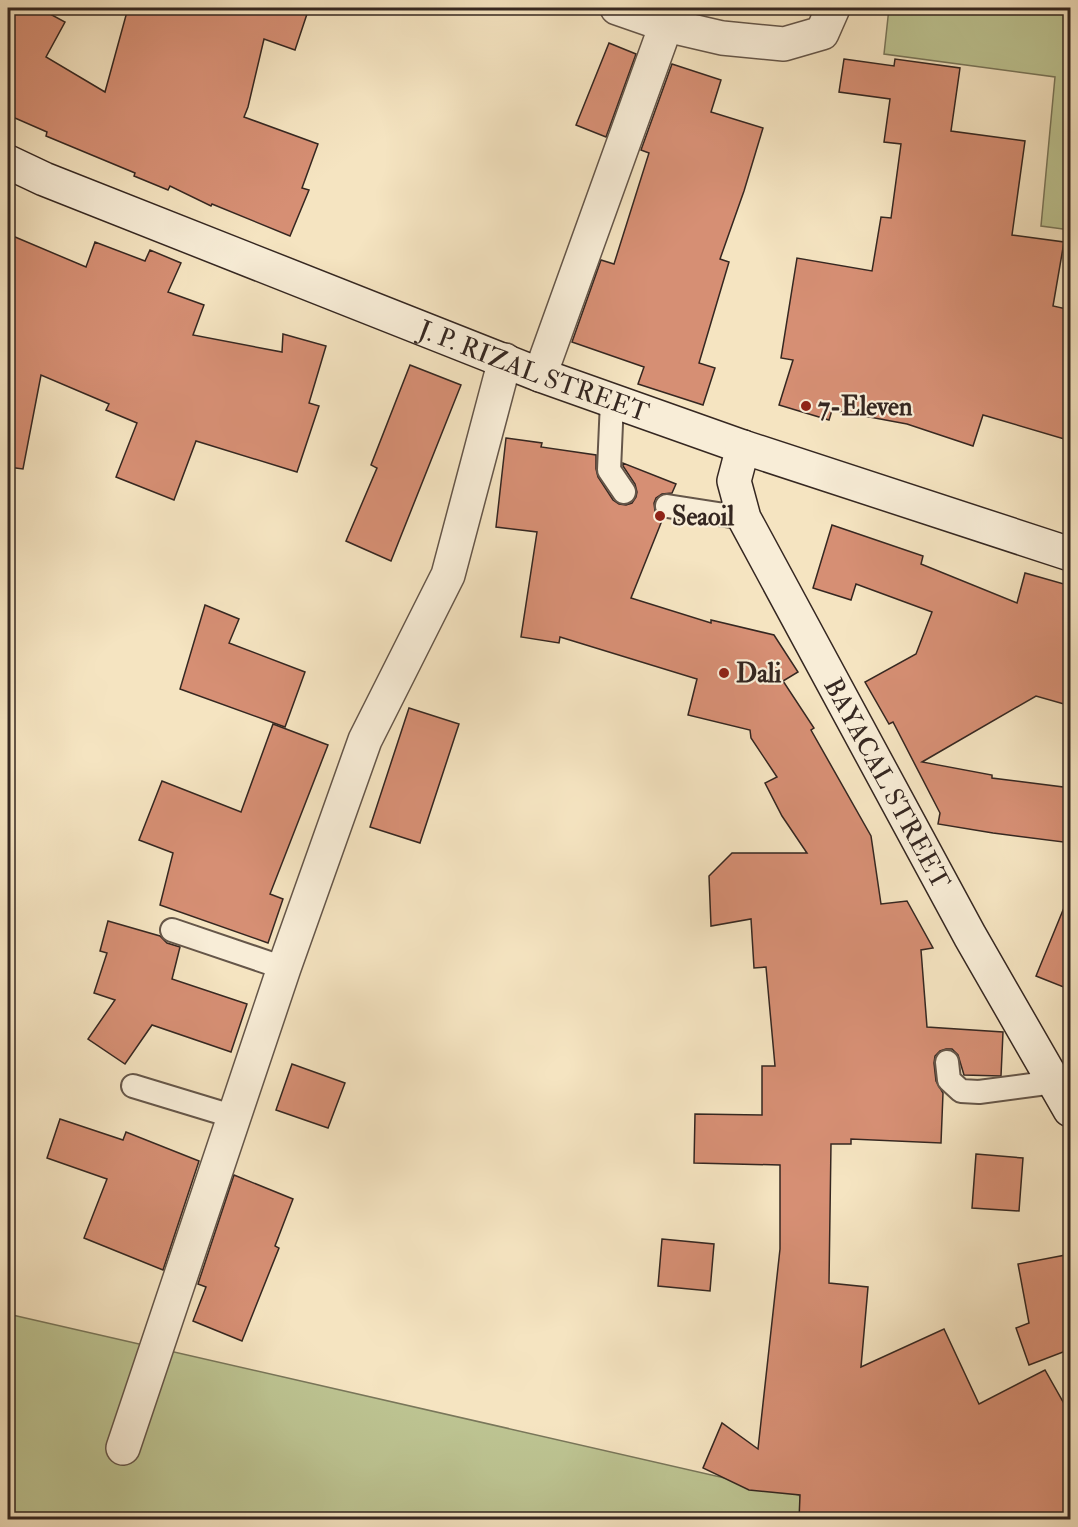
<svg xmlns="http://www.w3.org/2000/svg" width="1078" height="1527" viewBox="0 0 1078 1527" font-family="'IM FELL Double Pica',serif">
  <rect width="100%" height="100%" fill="#f5e4c1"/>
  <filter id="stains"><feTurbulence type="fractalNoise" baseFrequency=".00333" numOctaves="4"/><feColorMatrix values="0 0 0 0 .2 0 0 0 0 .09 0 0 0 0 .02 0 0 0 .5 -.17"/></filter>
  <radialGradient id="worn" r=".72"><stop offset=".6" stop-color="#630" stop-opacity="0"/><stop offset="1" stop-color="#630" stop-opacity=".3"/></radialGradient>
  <g fill="#bdc492" stroke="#79765a" stroke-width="1.5">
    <path d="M 889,8 L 1070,8 L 1070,230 L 1041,226 L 1055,77 L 884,54 Z"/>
    <path d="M 8,1314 L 799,1495 L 814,1519 L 8,1520 Z"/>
  </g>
  <g fill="#d68f74" stroke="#352721" stroke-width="1.5">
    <path d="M 8,8 L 39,8 L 65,22 L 46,57 L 105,92 L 128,8 L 309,8 L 295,50 L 264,39 L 248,107 L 244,117 L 318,144 L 302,188 L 309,190 L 290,236 L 212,204 L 211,206 L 170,186 L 168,190 L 134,176 L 135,173 L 46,136 L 47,132 L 8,115 Z"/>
    <path d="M 609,43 L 636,54 L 606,137 L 576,125 Z"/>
    <path d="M 844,59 L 894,66 L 895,59 L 960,68 L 951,131 L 1025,141 L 1012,235 L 1064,242 L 1053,306 L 1071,310 L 1071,441 L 983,415 L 973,446 L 907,424 L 832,410 L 829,420 L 779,405 L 793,360 L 781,358 L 797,258 L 872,271 L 881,217 L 891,218 L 901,144 L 884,142 L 890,99 L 839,92 Z"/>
    <path d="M 672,64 L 721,80 L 711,112 L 763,128 L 744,191 L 720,259 L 729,262 L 699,363 L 715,368 L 703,405 L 638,384 L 644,367 L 572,342 L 601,260 L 614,264 L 649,153 L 641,150 Z"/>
    <path d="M 8,234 L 86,267 L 95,242 L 145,261 L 150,250 L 181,263 L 168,292 L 204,305 L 193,335 L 282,352 L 283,334 L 326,346 L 309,403 L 319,406 L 297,472 L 196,441 L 174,500 L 116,477 L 137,423 L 106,410 L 109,404 L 41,375 L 23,469 L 8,467 Z"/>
    <path d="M 410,365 L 461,385 L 391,561 L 346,541 L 377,468 L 371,465 Z"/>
    <path d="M 506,438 L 542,443 L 541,447 L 596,455 L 596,469 L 598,477 L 613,500 L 619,504 L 626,505 L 632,503 L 636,497 L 637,492 L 635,484 L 623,466 L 623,463 L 676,484 L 672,493 L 662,494 L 656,498 L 654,503 L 655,511 L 663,518 L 631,598 L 711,623 L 711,620 L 774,635 L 798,672 L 783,681 L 814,728 L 811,730 L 871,836 L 881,904 L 907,901 L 933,948 L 921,950 L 927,1027 L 1003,1032 L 1001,1076 L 964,1075 L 958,1055 L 952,1049 L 946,1049 L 940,1051 L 935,1056 L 934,1063 L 936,1081 L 943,1093 L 941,1143 L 851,1139 L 851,1144 L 831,1144 L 829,1283 L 868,1287 L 861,1367 L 944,1329 L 979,1404 L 1045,1370 L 1071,1416 L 1071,1520 L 799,1520 L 800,1495 L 749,1490 L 703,1468 L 722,1423 L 758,1449 L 780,1249 L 780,1165 L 694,1163 L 695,1114 L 762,1115 L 762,1066 L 775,1066 L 766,967 L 754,968 L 751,919 L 711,926 L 709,876 L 732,853 L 807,853 L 782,816 L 765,783 L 777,777 L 751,738 L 750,730 L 688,715 L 697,679 L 560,637 L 559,643 L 521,637 L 537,532 L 496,527 Z"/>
    <path d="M 832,525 L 923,556 L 921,564 L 1017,603 L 1025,573 L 1071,586 L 1071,706 L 1036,696 L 922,762 L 992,775 L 992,778 L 1071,788 L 1071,843 L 993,833 L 938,824 L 940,813 L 893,722 L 889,724 L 865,682 L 916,654 L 932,612 L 856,584 L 851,600 L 813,588 Z"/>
    <path d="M 205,605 L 239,619 L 229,643 L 305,672 L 285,727 L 180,689 Z"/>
    <path d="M 409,708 L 459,724 L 420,843 L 370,827 Z"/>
    <path d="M 273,724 L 328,745 L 270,894 L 283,899 L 268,943 L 160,905 L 173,853 L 139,840 L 162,781 L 241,812 Z"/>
    <path d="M 1070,893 L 1071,893 L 1071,990 L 1036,976 Z"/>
    <path d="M 108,921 L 160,936 L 167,943 L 180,947 L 172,979 L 247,1004 L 231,1052 L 152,1025 L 125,1064 L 88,1039 L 115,1000 L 94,993 L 107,953 L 100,951 Z"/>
    <path d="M 292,1064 L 345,1083 L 328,1128 L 276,1110 Z"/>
    <path d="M 60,1119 L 123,1140 L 126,1132 L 199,1161 L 163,1270 L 84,1238 L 107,1179 L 47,1158 Z"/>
    <path d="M 976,1154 L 1023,1158 L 1019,1211 L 972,1208 Z"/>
    <path d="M 234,1175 L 293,1199 L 275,1246 L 279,1248 L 242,1341 L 193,1321 L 206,1287 L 198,1284 Z"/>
    <path d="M 662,1239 L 714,1244 L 710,1291 L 658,1286 Z"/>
    <path d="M 1071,1254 L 1071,1349 L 1029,1365 L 1016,1328 L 1029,1323 L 1018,1264 Z"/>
  </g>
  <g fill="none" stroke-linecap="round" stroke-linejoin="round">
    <defs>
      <g id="service">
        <path d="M 612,401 L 609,470 L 624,492"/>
        <path d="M 667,506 L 744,518"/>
        <path d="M 172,930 L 284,968"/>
        <path d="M 947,1062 L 949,1080 L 961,1091 L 979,1092 L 1054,1082"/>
        <path d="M 133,1086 L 235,1117"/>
      </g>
      <g id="minor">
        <path d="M 617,8 L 666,25 L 722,38 L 784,44 L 822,33 L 833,8"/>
        <path d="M 540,375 L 666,25"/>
        <path d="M 123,1448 L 284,968 L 365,740 L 448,575 L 505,360"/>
      </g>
      <g id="secondary">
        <path id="s1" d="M 8,162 L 44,179 L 540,375 L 743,447 L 1070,554"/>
        <path id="s2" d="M 743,447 L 734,481 L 744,518 L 970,936 L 1070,1110"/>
      </g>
    </defs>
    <use href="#service" stroke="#655649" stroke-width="26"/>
    <use href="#minor" stroke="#655649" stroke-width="36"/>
    <use href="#secondary" stroke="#352721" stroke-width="36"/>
    <use href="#service" stroke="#f8edd7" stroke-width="22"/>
    <use href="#minor" stroke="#f8edd7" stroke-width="33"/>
    <use href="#secondary" stroke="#f8edd7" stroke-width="33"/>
  </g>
  <g fill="#8f2418" stroke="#f8edd7" stroke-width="2">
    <circle cx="806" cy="406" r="6"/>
    <circle cx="660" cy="516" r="6"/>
    <circle cx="724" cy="673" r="6"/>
  </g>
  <g text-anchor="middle" stroke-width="4.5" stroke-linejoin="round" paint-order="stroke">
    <g font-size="26" fill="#352721" stroke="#f8edd7">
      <text dy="9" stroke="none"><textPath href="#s1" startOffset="566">J. P. RIZAL STREET</textPath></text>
      <text dy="9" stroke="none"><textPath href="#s2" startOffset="375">BAYACAL STREET</textPath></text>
    </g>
    <g font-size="26" font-weight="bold" fill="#352721" stroke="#f8edd7" text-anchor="start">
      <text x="818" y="415">7-Eleven</text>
      <text x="672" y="525">Seaoil</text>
      <text x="736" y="682">Dali</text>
    </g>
  </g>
  <rect width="1078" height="1527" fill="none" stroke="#f5e4c1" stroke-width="30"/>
  <rect x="9" y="9" width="1060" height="1509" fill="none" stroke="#352721" stroke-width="3"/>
  <rect x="15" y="15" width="1048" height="1497" fill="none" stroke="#352721" stroke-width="1.5"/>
  <rect width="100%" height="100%" filter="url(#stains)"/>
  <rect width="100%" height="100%" fill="url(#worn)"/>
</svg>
